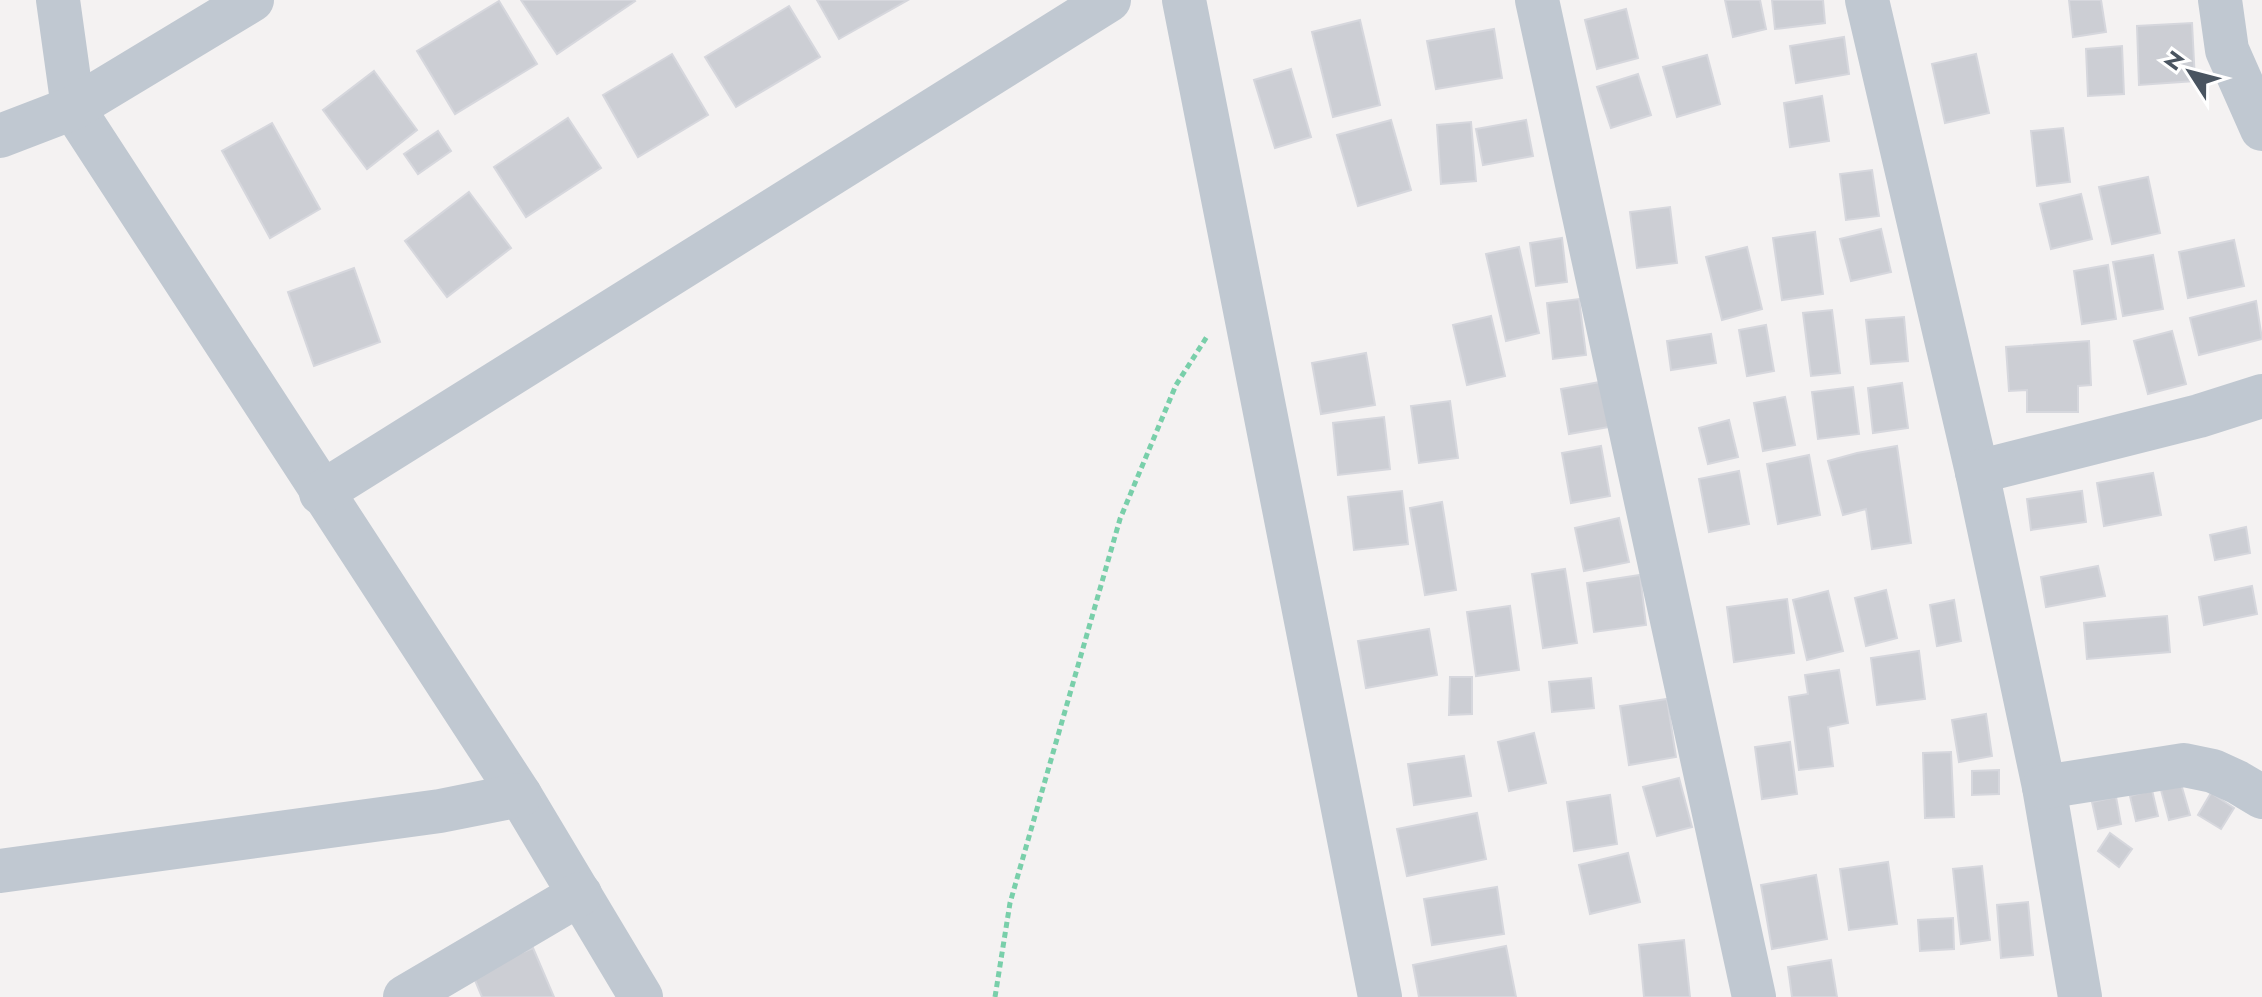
<svg xmlns="http://www.w3.org/2000/svg" width="2262" height="997" viewBox="0 0 2262 997" font-family="Jost,sans-serif">
  <rect width="100%" height="100%" fill="#f4f2f2"/>
  <g fill="#ccced4" stroke="#d6d7dd" stroke-width="2">
    <path d="M 521,0 L 634,0 L 635,1 L 557,54 Z"/>
    <path d="M 817,0 L 908,0 L 839,39 Z"/>
    <path d="M 1725,0 L 1760,0 L 1766,29 L 1733,37 Z"/>
    <path d="M 1772,0 L 1823,0 L 1825,23 L 1775,29 Z"/>
    <path d="M 2069,0 L 2101,0 L 2106,32 L 2073,37 Z"/>
    <path d="M 499,1 L 537,64 L 455,114 L 417,51 Z"/>
    <path d="M 789,6 L 820,57 L 736,107 L 705,57 Z"/>
    <path d="M 1626,9 L 1638,58 L 1597,69 L 1585,20 Z"/>
    <path d="M 1360,20 L 1380,105 L 1333,117 L 1312,32 Z"/>
    <path d="M 2192,23 L 2195,81 L 2139,85 L 2137,26 Z"/>
    <path d="M 1494,29 L 1502,78 L 1436,89 L 1427,41 Z"/>
    <path d="M 1844,37 L 1849,74 L 1796,83 L 1790,46 Z"/>
    <path d="M 2122,46 L 2124,94 L 2088,96 L 2086,49 Z"/>
    <path d="M 672,54 L 708,115 L 638,157 L 603,95 Z"/>
    <path d="M 1976,54 L 1989,113 L 1945,123 L 1932,64 Z"/>
    <path d="M 1707,55 L 1720,104 L 1677,117 L 1663,67 Z"/>
    <path d="M 1291,69 L 1311,137 L 1275,148 L 1254,80 Z"/>
    <path d="M 374,71 L 417,130 L 367,169 L 323,110 Z"/>
    <path d="M 1638,74 L 1651,115 L 1611,128 L 1597,87 Z"/>
    <path d="M 1822,96 L 1829,141 L 1790,147 L 1784,103 Z"/>
    <path d="M 568,118 L 601,168 L 526,217 L 494,167 Z"/>
    <path d="M 1391,120 L 1411,190 L 1358,206 L 1337,135 Z"/>
    <path d="M 1526,120 L 1533,156 L 1483,165 L 1476,129 Z"/>
    <path d="M 1471,122 L 1476,181 L 1441,184 L 1437,125 Z"/>
    <path d="M 272,123 L 320,209 L 270,238 L 222,151 Z"/>
    <path d="M 2063,128 L 2070,182 L 2037,186 L 2031,131 Z"/>
    <path d="M 438,131 L 451,151 L 418,174 L 404,154 Z"/>
    <path d="M 1872,170 L 1879,216 L 1846,220 L 1840,174 Z"/>
    <path d="M 2148,177 L 2160,233 L 2112,244 L 2099,187 Z"/>
    <path d="M 469,192 L 511,248 L 447,297 L 405,241 Z"/>
    <path d="M 2081,194 L 2092,239 L 2051,249 L 2040,204 Z"/>
    <path d="M 1670,207 L 1677,263 L 1637,268 L 1630,212 Z"/>
    <path d="M 1881,229 L 1891,272 L 1851,281 L 1840,239 Z"/>
    <path d="M 1815,232 L 1823,294 L 1782,300 L 1773,238 Z"/>
    <path d="M 1562,238 L 1567,282 L 1536,286 L 1530,243 Z"/>
    <path d="M 2234,240 L 2244,286 L 2188,298 L 2179,252 Z"/>
    <path d="M 1519,247 L 1539,333 L 1506,341 L 1486,254 Z"/>
    <path d="M 1747,247 L 1762,309 L 1722,320 L 1706,257 Z"/>
    <path d="M 2153,255 L 2163,309 L 2123,316 L 2113,262 Z"/>
    <path d="M 2108,265 L 2116,319 L 2082,324 L 2074,271 Z"/>
    <path d="M 354,268 L 380,342 L 314,366 L 288,292 Z"/>
    <path d="M 1579,299 L 1586,355 L 1553,359 L 1547,303 Z"/>
    <path d="M 2256,301 L 2262,339 L 2199,355 L 2190,318 Z"/>
    <path d="M 1832,310 L 1840,373 L 1811,376 L 1803,313 Z"/>
    <path d="M 1491,316 L 1505,376 L 1467,385 L 1453,325 Z"/>
    <path d="M 1904,317 L 1908,361 L 1871,364 L 1866,320 Z"/>
    <path d="M 1766,325 L 1774,371 L 1747,376 L 1739,330 Z"/>
    <path d="M 2172,331 L 2186,384 L 2148,394 L 2134,341 Z"/>
    <path d="M 1711,334 L 1716,363 L 1671,370 L 1667,341 Z"/>
    <path d="M 2089,341 L 2091,385 L 2078,386 L 2078,412 L 2027,412 L 2027,390 L 2009,391 L 2006,347 Z"/>
    <path d="M 1366,353 L 1375,405 L 1321,414 L 1312,363 Z"/>
    <path d="M 1600,382 L 1609,427 L 1569,434 L 1561,389 Z"/>
    <path d="M 1902,383 L 1908,428 L 1873,433 L 1868,388 Z"/>
    <path d="M 1853,387 L 1859,434 L 1818,439 L 1812,392 Z"/>
    <path d="M 1785,397 L 1795,445 L 1763,451 L 1754,403 Z"/>
    <path d="M 1450,401 L 1458,458 L 1419,463 L 1411,406 Z"/>
    <path d="M 1384,417 L 1390,469 L 1338,475 L 1333,423 Z"/>
    <path d="M 1729,420 L 1738,457 L 1708,464 L 1699,428 Z"/>
    <path d="M 1601,446 L 1610,496 L 1571,503 L 1562,453 Z"/>
    <path d="M 1897,446 L 1911,543 L 1872,549 L 1866,509 L 1843,515 L 1828,461 L 1857,453 Z"/>
    <path d="M 1809,455 L 1820,515 L 1778,524 L 1767,464 Z"/>
    <path d="M 1739,471 L 1749,524 L 1709,532 L 1699,479 Z"/>
    <path d="M 2153,473 L 2161,515 L 2104,526 L 2097,483 Z"/>
    <path d="M 1402,491 L 1408,544 L 1354,550 L 1348,497 Z"/>
    <path d="M 2082,491 L 2086,522 L 2031,530 L 2027,499 Z"/>
    <path d="M 1442,502 L 1456,590 L 1425,595 L 1410,508 Z"/>
    <path d="M 1619,518 L 1629,562 L 1584,571 L 1575,528 Z"/>
    <path d="M 2246,527 L 2250,553 L 2215,560 L 2210,535 Z"/>
    <path d="M 2098,566 L 2105,596 L 2046,607 L 2041,577 Z"/>
    <path d="M 1565,569 L 1577,643 L 1543,648 L 1532,574 Z"/>
    <path d="M 1640,575 L 1646,625 L 1594,632 L 1587,583 Z"/>
    <path d="M 2252,586 L 2257,614 L 2204,625 L 2199,597 Z"/>
    <path d="M 1886,590 L 1897,638 L 1866,646 L 1855,598 Z"/>
    <path d="M 1828,591 L 1843,651 L 1807,660 L 1793,600 Z"/>
    <path d="M 1787,599 L 1794,653 L 1734,662 L 1727,607 Z"/>
    <path d="M 1954,600 L 1961,641 L 1937,646 L 1930,605 Z"/>
    <path d="M 1510,606 L 1519,670 L 1476,676 L 1467,612 Z"/>
    <path d="M 2167,616 L 2170,652 L 2087,659 L 2084,623 Z"/>
    <path d="M 1429,629 L 1437,675 L 1366,688 L 1358,641 Z"/>
    <path d="M 1919,651 L 1925,699 L 1877,705 L 1871,658 Z"/>
    <path d="M 1839,670 L 1848,723 L 1828,727 L 1833,766 L 1799,770 L 1789,697 L 1808,694 L 1805,675 Z"/>
    <path d="M 1450,677 L 1472,677 L 1472,714 L 1449,715 Z"/>
    <path d="M 1591,678 L 1594,708 L 1552,712 L 1549,682 Z"/>
    <path d="M 1667,699 L 1676,757 L 1629,765 L 1620,706 Z"/>
    <path d="M 1986,714 L 1992,756 L 1959,762 L 1952,720 Z"/>
    <path d="M 1534,733 L 1546,783 L 1509,791 L 1498,742 Z"/>
    <path d="M 1790,742 L 1797,794 L 1762,799 L 1755,747 Z"/>
    <path d="M 1951,752 L 1954,817 L 1925,818 L 1923,753 Z"/>
    <path d="M 1464,756 L 1471,796 L 1414,805 L 1408,764 Z"/>
    <path d="M 1999,770 L 1999,794 L 1972,795 L 1972,771 Z"/>
    <path d="M 1679,778 L 1692,827 L 1657,836 L 1643,787 Z"/>
    <path d="M 2181,784 L 2190,815 L 2169,820 L 2161,790 Z"/>
    <path d="M 2152,790 L 2158,816 L 2136,821 L 2130,796 Z"/>
    <path d="M 2211,793 L 2234,808 L 2221,829 L 2198,815 Z"/>
    <path d="M 1610,795 L 1617,844 L 1574,851 L 1567,802 Z"/>
    <path d="M 2116,797 L 2121,824 L 2098,829 L 2092,802 Z"/>
    <path d="M 1477,813 L 1486,859 L 1407,876 L 1397,829 Z"/>
    <path d="M 2110,833 L 2132,849 L 2119,867 L 2098,851 Z"/>
    <path d="M 1628,853 L 1640,902 L 1590,914 L 1579,865 Z"/>
    <path d="M 1888,862 L 1897,924 L 1849,930 L 1840,869 Z"/>
    <path d="M 1982,866 L 1990,940 L 1961,944 L 1953,869 Z"/>
    <path d="M 1816,875 L 1827,939 L 1772,949 L 1761,885 Z"/>
    <path d="M 1497,887 L 1504,934 L 1432,945 L 1424,899 Z"/>
    <path d="M 2028,902 L 2033,955 L 2001,958 L 1997,905 Z"/>
    <path d="M 1953,918 L 1954,949 L 1920,951 L 1918,920 Z"/>
    <path d="M 1684,940 L 1690,997 L 1644,997 L 1639,945 Z"/>
    <path d="M 1506,946 L 1516,997 L 1419,997 L 1413,965 Z"/>
    <path d="M 533,948 L 554,997 L 482,997 L 472,973 Z"/>
    <path d="M 1831,960 L 1837,997 L 1792,997 L 1788,967 Z"/>
  </g>
  <g fill="none" stroke-linecap="round" stroke-linejoin="round">
    <path stroke="#79cfaa" stroke-width="5" stroke-dasharray="6 4" stroke-linecap="butt" d="M 995,997 L 1010,903 L 1120,519 L 1176,385 L 1208,335"/>
    <g stroke="#c0c8d1" stroke-width="44">
      <path d="M 58,0 L 73,108 L 520,795 L 641,997"/>
      <path d="M 1184,0 L 1380,997"/>
      <path d="M 1537,0 L 1754,997"/>
      <path d="M 1867,0 L 1977,472 L 2044,787 L 2080,997"/>
      <path d="M 2220,0 L 2227,50 L 2262,129"/>
      <path d="M 0,136 L 73,108 L 252,0"/>
      <path d="M 1977,472 L 2199,416 L 2262,396"/>
      <path d="M 321,493 L 1109,0"/>
      <path d="M 2044,787 L 2184,765 L 2213,771 L 2237,782 L 2262,797"/>
      <path d="M 0,871 L 440,811 L 520,795"/>
      <path d="M 405,997 L 580,894"/>
    </g>
  </g>
  <g transform="translate(2190 72) rotate(306)" stroke="#ffffff" stroke-width="6" paint-order="stroke">
  <path d="M0-6L14 30L0 20L-14 30Z" fill="#495460"/>
  <text y="-12" font-size="22" font-weight="bold" text-anchor="middle" fill="#495460">N</text>
  </g>
</svg>
